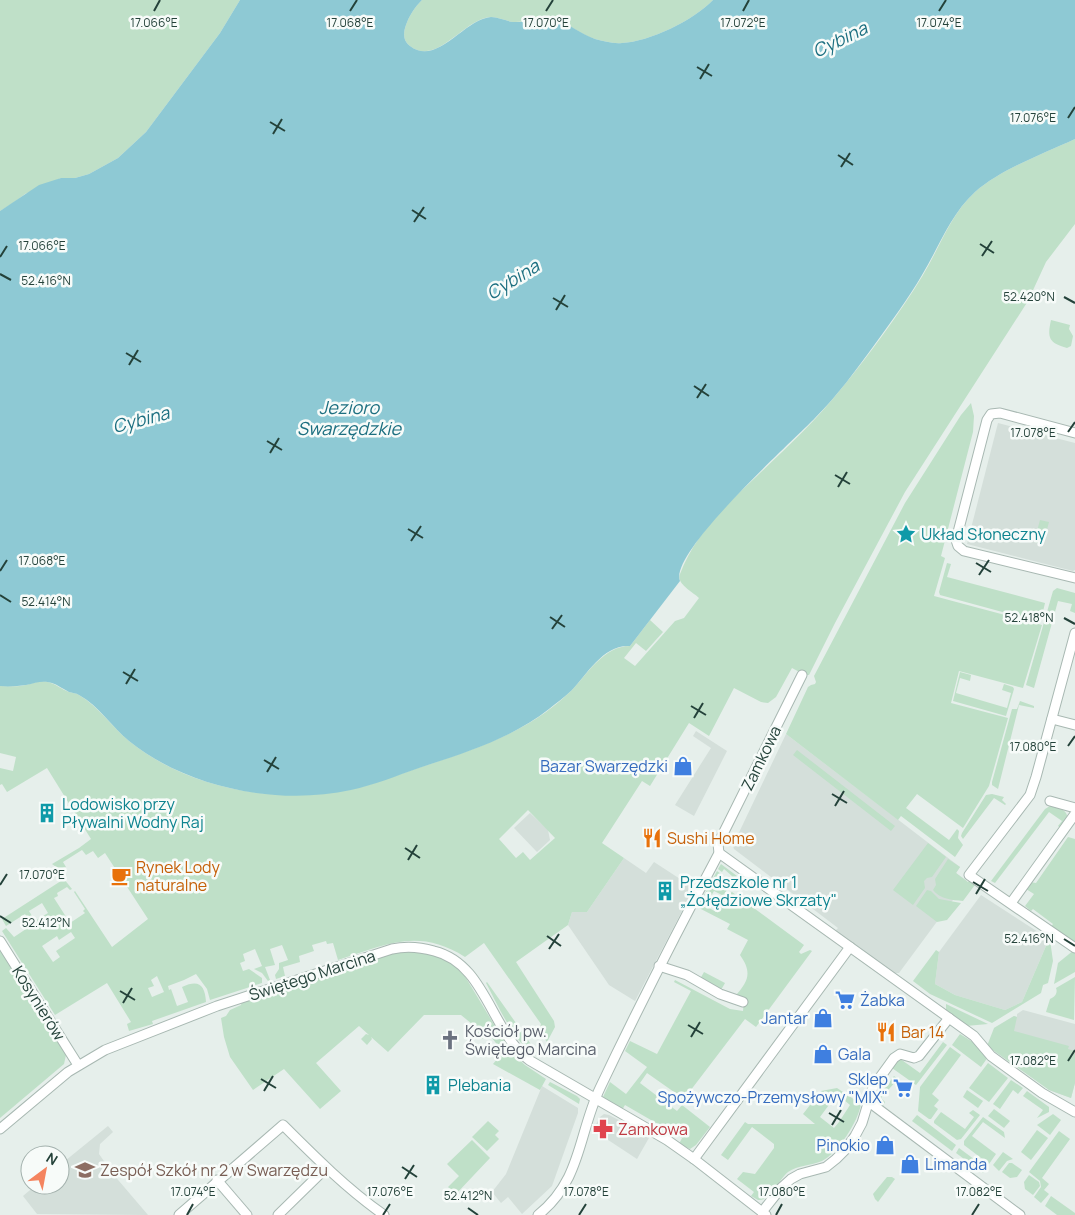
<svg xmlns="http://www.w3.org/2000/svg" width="1075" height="1215" viewBox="0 0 1075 1215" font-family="Manrope,sans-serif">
  <rect width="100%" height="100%" fill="#e6efeb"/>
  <g fill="#d4dfda">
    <path d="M 998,423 L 1075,443 L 1075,570 L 1073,571 L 967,544 Z"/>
    <path d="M 696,731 L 727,751 L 694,816 L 675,805 L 711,748 L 693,736 Z"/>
    <path d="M 786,734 L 960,867 L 956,873 L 967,881 L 899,973 L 892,973 L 835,931 L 838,928 L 734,849 L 733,845 Z"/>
    <path d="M 530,813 L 548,830 L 550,840 L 537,852 L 514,828 Z"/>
    <path d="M 624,858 L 646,873 L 654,862 L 694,888 L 635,1001 L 609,985 L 568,925 L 572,912 L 587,912 Z"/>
    <path d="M 981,895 L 1049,939 L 1022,1002 L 1005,1010 L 955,995 L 935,984 L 939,952 Z"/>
    <path d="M 1023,1010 L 1075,1024 L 1075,1083 L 1071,1098 L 1049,1090 L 994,1028 L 1014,1016 L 1017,1017 L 1017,1014 Z"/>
    <path d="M 542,1086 L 578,1108 L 578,1113 L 552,1186 L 522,1214 L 508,1197 L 501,1203 L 492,1192 L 506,1174 Z"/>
    <path d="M 604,1114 L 609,1115 L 650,1136 L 637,1159 L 593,1130 L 600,1117 Z"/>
    <path d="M 108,1126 L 113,1132 L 100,1144 L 99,1154 L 113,1174 L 148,1215 L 37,1214 L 23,1196 L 36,1185 L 60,1185 L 60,1165 Z"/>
  </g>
  <g fill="#bfe0c8" fill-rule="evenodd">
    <path d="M 0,0 L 240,0 L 220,33 L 146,132 L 118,158 L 89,174 L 75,178 L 61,178 L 25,194 L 13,203 L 0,211 Z"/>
    <path d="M 422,0 L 713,0 C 694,20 649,42 622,43 C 613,44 604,41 595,39 C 581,35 569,23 554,20 C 540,16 527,23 513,22 C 506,21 498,17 491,17 C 464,18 437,67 410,46 C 403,41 403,33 406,25 C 409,16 415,7 422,0 Z"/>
    <path d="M 1075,139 L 1075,224 L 1046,262 L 1028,301 L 905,492 L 835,623 L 809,675 L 805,675 L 792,668 L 776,697 L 768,703 L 761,702 L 734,688 L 709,736 L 689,723 L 650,786 L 642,781 L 602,843 L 624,858 L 587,912 L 572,912 L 568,925 L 516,962 L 554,1021 L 555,1027 L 547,1042 L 539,1031 L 541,1024 L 484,943 L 465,957 C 418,927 385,945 338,960 L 333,943 L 327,944 L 326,941 L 312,945 L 314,951 L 299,956 L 300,962 L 283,967 L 285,976 L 276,979 L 275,975 L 279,969 L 279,963 L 288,960 L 282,945 L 270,949 L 275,965 L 265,967 L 270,980 L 268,981 L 262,973 L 254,969 L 262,966 L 255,949 L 243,954 L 245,961 L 240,963 L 243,971 L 249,969 L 262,978 L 262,983 L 210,1000 L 207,989 L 196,974 L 184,980 L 168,986 L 169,990 L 171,989 L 177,1006 L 188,1002 L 182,987 C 199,979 205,985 206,1002 L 152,1021 L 153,1024 L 129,1031 L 127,1024 L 131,1022 L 107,983 L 55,1015 L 2,931 L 6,928 L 14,937 L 32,925 L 25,914 L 6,926 L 2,919 L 64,879 L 72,889 L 70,890 L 67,887 L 57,893 L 58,896 L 54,898 L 70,923 L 85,913 L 83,911 L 85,909 L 74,892 L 75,891 L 112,947 L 148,919 L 105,853 L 98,858 L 93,851 L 86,855 L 82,850 L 63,862 L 66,867 L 59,869 L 52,864 L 79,848 L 91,839 L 47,768 L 7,792 L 2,784 L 0,785 L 0,768 L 13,771 L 16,757 L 0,753 L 0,686 C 9,686 18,687 26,685 C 34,683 40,680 48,682 C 56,684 61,689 69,692 C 72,693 76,693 79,695 C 99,707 112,727 129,741 C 183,785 260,801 328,793 C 359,790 386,779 415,769 C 460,754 507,740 546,712 C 555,705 564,698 572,690 C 588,673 604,646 630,646 L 650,620 L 663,632 L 646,651 L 636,643 L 624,658 L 635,666 L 675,621 L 684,618 L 699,598 C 693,592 676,584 680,574 C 695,534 727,504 757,476 C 786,448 816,421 841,389 C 869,355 900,313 923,275 C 940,247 950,215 975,192 C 1001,169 1043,154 1075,139 ZM 528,810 L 555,838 L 530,860 L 523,852 L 516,858 L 499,839 ZM 42,903 L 48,913 L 35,921 L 29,911 ZM 71,932 L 75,938 L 56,951 L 60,957 L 53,962 L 42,946 L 57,936 L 59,940 ZM 157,976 L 164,992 L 152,997 L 148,988 L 154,986 L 151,980 Z"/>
    <path d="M 1051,320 L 1070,325 L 1069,329 L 1073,336 L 1071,346 L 1067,348 C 1049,343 1047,338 1051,320 Z"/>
    <path d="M 971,403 L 974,416 L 973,432 L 941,556 L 945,558 L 934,596 L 1042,625 L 1023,688 L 959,671 L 951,703 L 1008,718 L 989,786 L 963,828 L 917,794 L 906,808 L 949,840 L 957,829 L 959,831 L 958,838 L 963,845 L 955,857 L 901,816 L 898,820 L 786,734 L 808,687 L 811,685 L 815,684 L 816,682 L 814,676 L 905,503 L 961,415 Z"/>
    <path d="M 1040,520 L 1049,522 L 1043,544 L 1034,542 Z"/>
    <path d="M 947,563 L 951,564 L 947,577 L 1045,603 L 1041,620 L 1039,622 L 940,595 L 939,592 Z"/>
    <path d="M 1057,588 L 1075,593 L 1075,613 L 1070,611 L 1072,604 L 1058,601 L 1034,688 L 1026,685 L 1053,591 Z"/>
    <path d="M 960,672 L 971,675 L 970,681 L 960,678 L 956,693 L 1007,708 L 1011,693 L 1002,690 L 1004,684 L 1013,687 L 1014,689 L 1006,716 L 953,701 Z"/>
    <path d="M 1020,701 L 1034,706 L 1034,708 L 1019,705 L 998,789 L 992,785 L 992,782 L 1012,709 L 1017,709 Z"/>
    <path d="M 797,750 L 895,826 L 891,831 L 793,755 Z"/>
    <path d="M 992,794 L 1004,797 L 1002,800 L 1006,804 L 1005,805 L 994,798 L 963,839 L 961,836 L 962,833 L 986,795 Z"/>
    <path d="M 1050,806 C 1059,808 1067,809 1068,819 L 1062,829 L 1058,826 L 1062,821 L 1049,812 L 995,883 L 991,881 L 1045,809 Z"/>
    <path d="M 1068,837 L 1075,839 L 1075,943 L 1051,927 L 1053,924 L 1033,909 L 1031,911 L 1025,906 L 1034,894 L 1026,889 L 1030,882 L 1036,883 Z"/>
    <path d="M 928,843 L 946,857 L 932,877 L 927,878 L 924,881 L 925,888 L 913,905 L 893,890 Z"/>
    <path d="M 948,859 L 960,867 L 956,873 L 968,882 L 971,878 L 977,882 L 963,901 C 952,900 940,899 933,890 L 936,885 L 935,879 Z"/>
    <path d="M 721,864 L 737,876 L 724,894 L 727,895 L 732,892 L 804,945 L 799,952 L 801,954 L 810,950 L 812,951 L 756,1027 L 745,1019 L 684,1099 L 647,1073 L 640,1083 L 677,1111 L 682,1105 L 710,1127 L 696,1145 L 690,1149 L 679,1144 L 682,1138 L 625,1105 L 622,1110 L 604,1099 L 603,1097 L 610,1082 L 626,1094 L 647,1067 L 625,1051 L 630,1041 L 657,1054 L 691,991 L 674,982 L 675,980 L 730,1009 L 743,1011 L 744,999 L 735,996 C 749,981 752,972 740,955 L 748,940 L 727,929 L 730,924 L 697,907 L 702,897 L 709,900 L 706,906 L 716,912 L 724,896 L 714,891 L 710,898 L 704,895 L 717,871 L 721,874 L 716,880 L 724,886 L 732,876 L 724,869 L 722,872 L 718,869 Z"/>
    <path d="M 927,890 L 931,891 L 939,899 L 961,903 L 947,920 L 937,922 L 916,906 Z"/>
    <path d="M 1043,929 L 1049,933 L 1053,961 L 1048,983 L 1043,985 L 1041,993 L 992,1023 L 930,994 L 913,981 L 936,950 L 939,952 L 935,984 L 955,995 L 1005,1010 L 1022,1002 L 1049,939 L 1041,933 Z"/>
    <path d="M 0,950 L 66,1055 L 64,1064 L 0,1118 Z"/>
    <path d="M 406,950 L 442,955 L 460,968 L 510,1051 L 525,1065 L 546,1079 L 540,1090 L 493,1064 L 503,1052 L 488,1033 L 482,1039 L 474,1032 L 477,1028 L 461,1015 L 424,1015 L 388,1052 L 371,1037 L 372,1039 L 367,1045 L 361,1039 L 366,1034 L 369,1035 L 359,1026 L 316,1063 L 341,1091 L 320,1109 L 284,1069 L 253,1090 L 230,1057 L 224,1037 L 221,1018 L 226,1016 L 230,1010 L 241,1005 L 242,1001 L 394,951 Z"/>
    <path d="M 1074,950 L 1075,951 L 1075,972 L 1054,984 L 1058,963 Z"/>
    <path d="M 704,972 L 725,983 L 721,990 L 700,979 Z"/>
    <path d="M 1075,977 L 1074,1020 L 1046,1012 L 1050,999 C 1055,997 1058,993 1056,988 Z"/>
    <path d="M 487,982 L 535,1050 L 538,1053 L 534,1054 C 514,1043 497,1003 486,983 Z"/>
    <path d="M 946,1004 L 988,1024 L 966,1026 L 946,1012 Z"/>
    <path d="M 1014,1016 L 1017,1017 L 1014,1031 L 1069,1046 L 1068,1049 L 1075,1051 L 1075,1083 L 1071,1098 L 1049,1090 L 987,1046 L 994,1028 Z"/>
    <path d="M 960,1034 L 976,1044 L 981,1052 L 988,1057 L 981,1067 L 952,1045 Z"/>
    <path d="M 943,1042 L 947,1045 L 916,1085 L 892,1068 L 899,1058 L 920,1073 Z"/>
    <path d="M 950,1047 L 961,1055 L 932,1094 L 939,1100 L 934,1106 L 938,1109 L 931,1119 L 929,1119 L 918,1111 L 920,1087 Z"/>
    <path d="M 988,1063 L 1008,1078 L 989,1102 L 969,1088 Z"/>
    <path d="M 894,1076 L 898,1079 L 881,1098 L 885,1102 L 883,1106 L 879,1106 L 873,1096 L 876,1087 L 882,1092 Z"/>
    <path d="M 1011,1080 L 1023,1088 L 1018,1094 L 1013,1090 L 1000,1109 L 993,1104 Z"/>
    <path d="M 550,1082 L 577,1096 L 580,1099 L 579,1104 L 548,1085 Z"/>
    <path d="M 837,1088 L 861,1104 C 858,1122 838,1153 822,1161 C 811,1166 798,1165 788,1172 C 778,1180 772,1201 758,1200 L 751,1196 L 754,1192 L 737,1179 L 743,1172 L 755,1174 L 774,1148 L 774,1144 L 752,1127 L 728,1160 L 721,1155 L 745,1122 L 748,1124 L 815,1124 L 803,1114 L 821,1091 ZM 837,1094 L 850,1105 L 839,1122 L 834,1128 L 820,1117 Z"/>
    <path d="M 967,1090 L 983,1101 L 978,1108 L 963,1097 Z"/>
    <path d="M 1027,1091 L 1049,1107 L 1049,1112 L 1037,1118 L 1043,1110 L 1023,1096 Z"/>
    <path d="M 994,1109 L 1010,1121 L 1004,1128 L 988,1116 Z"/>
    <path d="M 973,1110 L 980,1115 L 961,1139 L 957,1140 L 934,1123 L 934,1121 L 941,1112 L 965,1129 L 974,1117 L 969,1113 Z"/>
    <path d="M 1053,1114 L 1061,1120 L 1050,1135 L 1037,1125 Z"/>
    <path d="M 917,1115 L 956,1145 L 952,1151 L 912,1121 Z"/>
    <path d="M 983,1117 L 1004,1132 L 1005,1138 L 983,1122 L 972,1136 L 996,1154 L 989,1164 L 964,1145 L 964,1141 Z"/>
    <path d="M 488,1121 L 499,1131 L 495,1135 L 499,1139 L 487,1151 L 472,1137 Z"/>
    <path d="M 1037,1130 L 1048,1138 L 1031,1160 L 1021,1152 Z"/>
    <path d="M 1059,1131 L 1070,1139 L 1042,1178 L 1049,1184 L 1044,1190 L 1049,1194 L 1041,1203 L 1034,1197 L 1041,1187 L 1040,1181 L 1029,1172 Z"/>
    <path d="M 472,1140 L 490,1158 L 456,1194 L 448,1187 L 459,1176 L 447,1164 Z"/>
    <path d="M 959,1148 L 986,1168 L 983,1173 L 956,1153 Z"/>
    <path d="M 1003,1152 L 1013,1159 L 1007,1161 L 999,1171 L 993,1165 Z"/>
    <path d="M 1009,1163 L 1012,1163 L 1022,1170 L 1017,1177 L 1010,1178 L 1002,1172 Z"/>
    <path d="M 1029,1175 L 1039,1182 L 1040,1186 L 1033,1195 L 1025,1189 L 1024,1182 Z"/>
    <path d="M 887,1177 L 892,1177 L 895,1179 L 878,1202 L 875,1199 L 873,1194 Z"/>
    <path d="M 1051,1196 L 1075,1213 L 1075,1215 L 1057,1215 L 1045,1206 Z"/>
  </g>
  <path fill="#8ec9d4" d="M 240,0 L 422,0 C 415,7 409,16 406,25 C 403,33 403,41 410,46 C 437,67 464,19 491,17 C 498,17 506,21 513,22 C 527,23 540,16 554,19 C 569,23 580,34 595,39 C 604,41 613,44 622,43 C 649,42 694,20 713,0 L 1075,0 L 1075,139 C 1043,154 1001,169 975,192 C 950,215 939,247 922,275 C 908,299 891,322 875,344 C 856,370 838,395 815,418 C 794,440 668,553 680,581 L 630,646 C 604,644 587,674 572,690 C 565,697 556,703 549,709 C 511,739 463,753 419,768 C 396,776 374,785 351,790 C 278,806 187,788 129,741 C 112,727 99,706 79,695 C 76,693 72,693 69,692 C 63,689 58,685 52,683 C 42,680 36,683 26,685 C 18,686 9,687 0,686 L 0,211 L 39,185 L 61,178 L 75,178 L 89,174 L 118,158 L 146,132 L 220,33 Z"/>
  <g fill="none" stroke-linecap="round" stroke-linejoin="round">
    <defs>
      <g id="minor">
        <path d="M 1075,433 L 1000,413 L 991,414 L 987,420 L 956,540 L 958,546 L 964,551 L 1075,578"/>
        <path d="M 1075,633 L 1036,777 L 1030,795 L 969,875 L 1075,948"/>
        <path d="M 1052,719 L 1075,725"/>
        <path d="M 1050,801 L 1075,808"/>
        <path d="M 719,853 L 974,1036 L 991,1056 L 1042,1093 L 1075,1112"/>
        <path d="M 1011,903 L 1075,814"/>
        <path d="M 0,941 L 78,1065"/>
        <path d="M 659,966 L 687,975 L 720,994 L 743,1002"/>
        <path d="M 869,1102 L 1020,1215"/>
        <path d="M 0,1129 L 68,1072 L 105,1050 L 217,1006 L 392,949 C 406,946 420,947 434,951 C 486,964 490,1030 529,1060 L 667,1140 L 694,1159 L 766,1215"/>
        <path d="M 694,1159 L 850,947"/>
        <path d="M 217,1180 L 247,1215"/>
        <path d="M 762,1212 L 781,1188 L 791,1179 L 800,1174 L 826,1167 L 836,1159 L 845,1150 L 855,1136 L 862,1123 L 873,1087 L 894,1058 L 900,1054 L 914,1058 L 919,1056 L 949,1018"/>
        <path d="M 179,1215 L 283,1125 C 315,1157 347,1189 384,1215"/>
        <path d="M 278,1215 L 326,1168"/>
        <path d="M 538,1215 C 582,1180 578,1134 600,1088 C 638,1008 678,930 719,853 L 718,844 L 802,675"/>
      </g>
    </defs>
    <use href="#minor" stroke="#a8b8b2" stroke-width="11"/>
    <use href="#minor" stroke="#fff" stroke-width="9"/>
  </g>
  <path fill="none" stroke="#24423a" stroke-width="2" d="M 154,11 L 160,0M 350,11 L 357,0M 546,11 L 553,0M 743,11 L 749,0M 939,11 L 946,0M 697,67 L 712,76M 700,79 L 709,64M 1068,118 L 1075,107M 270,122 L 285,131M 273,134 L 282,119M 838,155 L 853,165M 841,167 L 850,153M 412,210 L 426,219M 414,222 L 424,207M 980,244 L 994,253M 982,256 L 992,241M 0,257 L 7,246M 0,274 L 11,280M 1064,297 L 1075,303M 553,298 L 568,307M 556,310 L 565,295M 126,353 L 141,362M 129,365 L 138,350M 694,386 L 709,396M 697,398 L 706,384M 1068,432 L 1075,422M 267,441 L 282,450M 270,453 L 279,438M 835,475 L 850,484M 838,487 L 847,472M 408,529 L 423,538M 411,541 L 421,526M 976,563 L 991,572M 0,571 L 7,560M 979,575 L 989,560M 0,595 L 11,602M 550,617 L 565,627M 1064,618 L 1075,624M 552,629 L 562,615M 123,672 L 138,681M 126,684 L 135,669M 691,706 L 706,715M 694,718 L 703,703M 1068,746 L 1075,736M 264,760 L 279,769M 267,772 L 276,757M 832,794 L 847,803M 835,806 L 844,791M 405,848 L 420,858M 408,860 L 417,845M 973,882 L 988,891M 0,885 L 7,874M 976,894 L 985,879M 0,916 L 11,923M 547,936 L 561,946M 1064,939 L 1075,946M 549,949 L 559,934M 120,991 L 135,1000M 123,1003 L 132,988M 688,1025 L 703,1034M 691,1037 L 700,1022M 1068,1061 L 1075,1050M 261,1079 L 276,1088M 264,1091 L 273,1076M 829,1113 L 844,1122M 832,1125 L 841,1110M 402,1167 L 417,1177M 405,1179 L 414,1165M 468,1208 L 478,1215M 187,1215 L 193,1204M 383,1215 L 390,1204M 579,1215 L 586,1204M 776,1215 L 782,1204M 972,1215 L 979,1204"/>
  <defs>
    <symbol id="sight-bare" viewBox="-9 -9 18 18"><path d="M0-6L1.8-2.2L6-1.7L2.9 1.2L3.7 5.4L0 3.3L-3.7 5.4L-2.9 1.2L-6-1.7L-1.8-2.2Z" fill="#0f9aa8" stroke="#f7fbf9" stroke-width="2.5" paint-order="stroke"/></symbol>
    <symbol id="shop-bare" viewBox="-9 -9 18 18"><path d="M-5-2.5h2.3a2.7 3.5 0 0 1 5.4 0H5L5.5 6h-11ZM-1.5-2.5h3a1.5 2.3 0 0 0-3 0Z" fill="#3f7fe0" stroke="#f7fbf9" stroke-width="2.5" paint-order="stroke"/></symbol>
    <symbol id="building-bare" viewBox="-9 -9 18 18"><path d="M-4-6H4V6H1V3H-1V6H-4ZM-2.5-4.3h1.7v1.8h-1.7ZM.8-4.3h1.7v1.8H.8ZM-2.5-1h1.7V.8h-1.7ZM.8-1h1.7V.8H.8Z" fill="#0f9aa8" stroke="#f7fbf9" stroke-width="2.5" paint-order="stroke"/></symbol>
    <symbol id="restaurant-bare" viewBox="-9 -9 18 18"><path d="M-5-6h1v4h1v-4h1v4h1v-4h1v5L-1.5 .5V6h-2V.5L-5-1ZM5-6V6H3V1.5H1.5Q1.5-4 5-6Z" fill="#e8710a" stroke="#f7fbf9" stroke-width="2.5" paint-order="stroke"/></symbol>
    <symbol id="cafe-bare" viewBox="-9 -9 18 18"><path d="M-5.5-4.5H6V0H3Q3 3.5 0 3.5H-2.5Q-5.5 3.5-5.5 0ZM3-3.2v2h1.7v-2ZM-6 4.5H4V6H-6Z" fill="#e8710a" stroke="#f7fbf9" stroke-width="2.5" paint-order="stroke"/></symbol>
    <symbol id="supermarket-bare" viewBox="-9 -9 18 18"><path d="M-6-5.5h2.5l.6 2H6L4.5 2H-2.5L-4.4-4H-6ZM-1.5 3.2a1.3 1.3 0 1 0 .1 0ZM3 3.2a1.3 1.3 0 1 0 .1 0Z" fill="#3f7fe0" stroke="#f7fbf9" stroke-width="2.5" paint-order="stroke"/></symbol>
    <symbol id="church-bare" viewBox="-9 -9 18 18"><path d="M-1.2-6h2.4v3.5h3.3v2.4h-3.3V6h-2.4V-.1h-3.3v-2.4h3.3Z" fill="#6b7280" stroke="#f7fbf9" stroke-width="2.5" paint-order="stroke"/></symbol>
    <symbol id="pharmacy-bare" viewBox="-9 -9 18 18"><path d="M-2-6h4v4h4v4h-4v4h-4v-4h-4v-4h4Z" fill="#e0444e" stroke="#f7fbf9" stroke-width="2.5" paint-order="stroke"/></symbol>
    <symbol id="school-bare" viewBox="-9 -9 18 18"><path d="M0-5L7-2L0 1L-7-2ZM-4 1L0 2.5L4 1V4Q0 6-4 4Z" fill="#8d6e63" stroke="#f7fbf9" stroke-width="2.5" paint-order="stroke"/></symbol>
  </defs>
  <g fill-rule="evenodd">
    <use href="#sight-bare" x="892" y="520" width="28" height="28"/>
    <use href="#shop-bare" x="669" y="752" width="28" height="28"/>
    <use href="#building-bare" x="33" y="799" width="28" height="28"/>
    <use href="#restaurant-bare" x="638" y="824" width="28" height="28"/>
    <use href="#cafe-bare" x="107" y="862" width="28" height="28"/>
    <use href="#building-bare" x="651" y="877" width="28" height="28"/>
    <use href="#supermarket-bare" x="831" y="986" width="28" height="28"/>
    <use href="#shop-bare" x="809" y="1004" width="28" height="28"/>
    <use href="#restaurant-bare" x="872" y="1018" width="28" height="28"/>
    <use href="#church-bare" x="436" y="1026" width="28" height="28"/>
    <use href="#shop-bare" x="809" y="1040" width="28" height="28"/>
    <use href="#building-bare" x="419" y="1071" width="28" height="28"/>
    <use href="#supermarket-bare" x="889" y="1074" width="28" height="28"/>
    <use href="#pharmacy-bare" x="589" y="1115" width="28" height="28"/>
    <use href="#shop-bare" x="871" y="1131" width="28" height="28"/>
    <use href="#shop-bare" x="896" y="1150" width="28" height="28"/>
    <use href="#school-bare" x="71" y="1156" width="28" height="28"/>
  </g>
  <g text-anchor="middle" stroke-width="5" stroke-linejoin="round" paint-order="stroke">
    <g font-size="16" fill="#0d838f" stroke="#f7fbf9" text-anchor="start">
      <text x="921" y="540">Układ Słoneczny</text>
      <text x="62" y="810">Lodowisko przy<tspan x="62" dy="18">Pływalni Wodny Raj</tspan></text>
      <text x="680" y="888">Przedszkole nr 1<tspan x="680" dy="18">„Żołędziowe Skrzaty"</tspan></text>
      <text x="448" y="1091">Plebania</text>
    </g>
    <g font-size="16" fill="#24423a" stroke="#f7fbf9">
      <text transform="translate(761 758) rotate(-64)" y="6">Zamkowa</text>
      <text transform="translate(312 975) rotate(-18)" y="6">Świętego Marcina</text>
      <text transform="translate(39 1003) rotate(58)" y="6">Kosynierów</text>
    </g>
    <g font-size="16" fill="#366cbe" stroke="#f7fbf9" text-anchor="end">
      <text x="668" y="772">Bazar Swarzędzki</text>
      <text x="860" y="1006" text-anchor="start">Żabka</text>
      <text x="808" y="1024">Jantar</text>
      <text x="838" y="1060" text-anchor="start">Gala</text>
      <text x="888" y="1085">Sklep<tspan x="888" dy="18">Spożywczo-Przemysłowy "MIX"</tspan></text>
      <text x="870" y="1151">Pinokio</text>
      <text x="925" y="1170" text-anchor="start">Limanda</text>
    </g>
    <g font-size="16" fill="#c56008" stroke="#f7fbf9" text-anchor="start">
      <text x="667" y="844">Sushi Home</text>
      <text x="136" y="873">Rynek Lody<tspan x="136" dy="18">naturalne</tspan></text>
      <text x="901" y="1038">Bar 14</text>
    </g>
    <g font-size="16" fill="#5b616d" stroke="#f7fbf9" text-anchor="start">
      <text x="465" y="1037">Kościół pw.<tspan x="465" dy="18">Świętego Marcina</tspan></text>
    </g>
    <g font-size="16" fill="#be3a42" stroke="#f7fbf9" text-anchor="start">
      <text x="618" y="1135">Zamkowa</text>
    </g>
    <g font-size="16" fill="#785e54" stroke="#f7fbf9" text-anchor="start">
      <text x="100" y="1176">Zespół Szkół nr 2 w Swarzędzu</text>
    </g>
    <g font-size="18" font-style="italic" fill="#1c6f80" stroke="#f7fbf9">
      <text transform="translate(840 40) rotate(-26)" y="6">Cybina</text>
      <text transform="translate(513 280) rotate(-32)" y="6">Cybina</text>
      <text x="349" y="414">Jezioro<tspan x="349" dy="21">Swarzędzkie</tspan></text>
      <text transform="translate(141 420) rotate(-15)" y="6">Cybina</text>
    </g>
  </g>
  <g font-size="12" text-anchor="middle" fill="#24423a" stroke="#f7fbf9" stroke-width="5" stroke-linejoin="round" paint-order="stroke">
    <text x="154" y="27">17.066°E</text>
    <text x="350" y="27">17.068°E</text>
    <text x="546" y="27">17.070°E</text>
    <text x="743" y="27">17.072°E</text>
    <text x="939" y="27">17.074°E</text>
    <text x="1033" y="122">17.076°E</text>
    <text x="42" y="250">17.066°E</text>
    <text x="46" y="285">52.416°N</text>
    <text x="1029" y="301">52.420°N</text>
    <text x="1033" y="437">17.078°E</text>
    <text x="42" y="565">17.068°E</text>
    <text x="46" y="606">52.414°N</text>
    <text x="1029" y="622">52.418°N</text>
    <text x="1033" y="751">17.080°E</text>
    <text x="42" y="879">17.070°E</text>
    <text x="46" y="927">52.412°N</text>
    <text x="1029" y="943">52.416°N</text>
    <text x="1033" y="1065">17.082°E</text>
    <text x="193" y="1196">17.074°E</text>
    <text x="390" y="1196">17.076°E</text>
    <text x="586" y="1196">17.078°E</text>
    <text x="782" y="1196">17.080°E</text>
    <text x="979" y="1196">17.082°E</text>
    <text x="468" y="1200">52.412°N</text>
  </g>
  <g transform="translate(45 1170) rotate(32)"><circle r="24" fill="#f7fbf9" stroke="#a3b1ad"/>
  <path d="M0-4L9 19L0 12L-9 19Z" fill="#f4845f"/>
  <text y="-8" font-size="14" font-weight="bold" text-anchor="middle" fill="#24423a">N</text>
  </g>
</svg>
